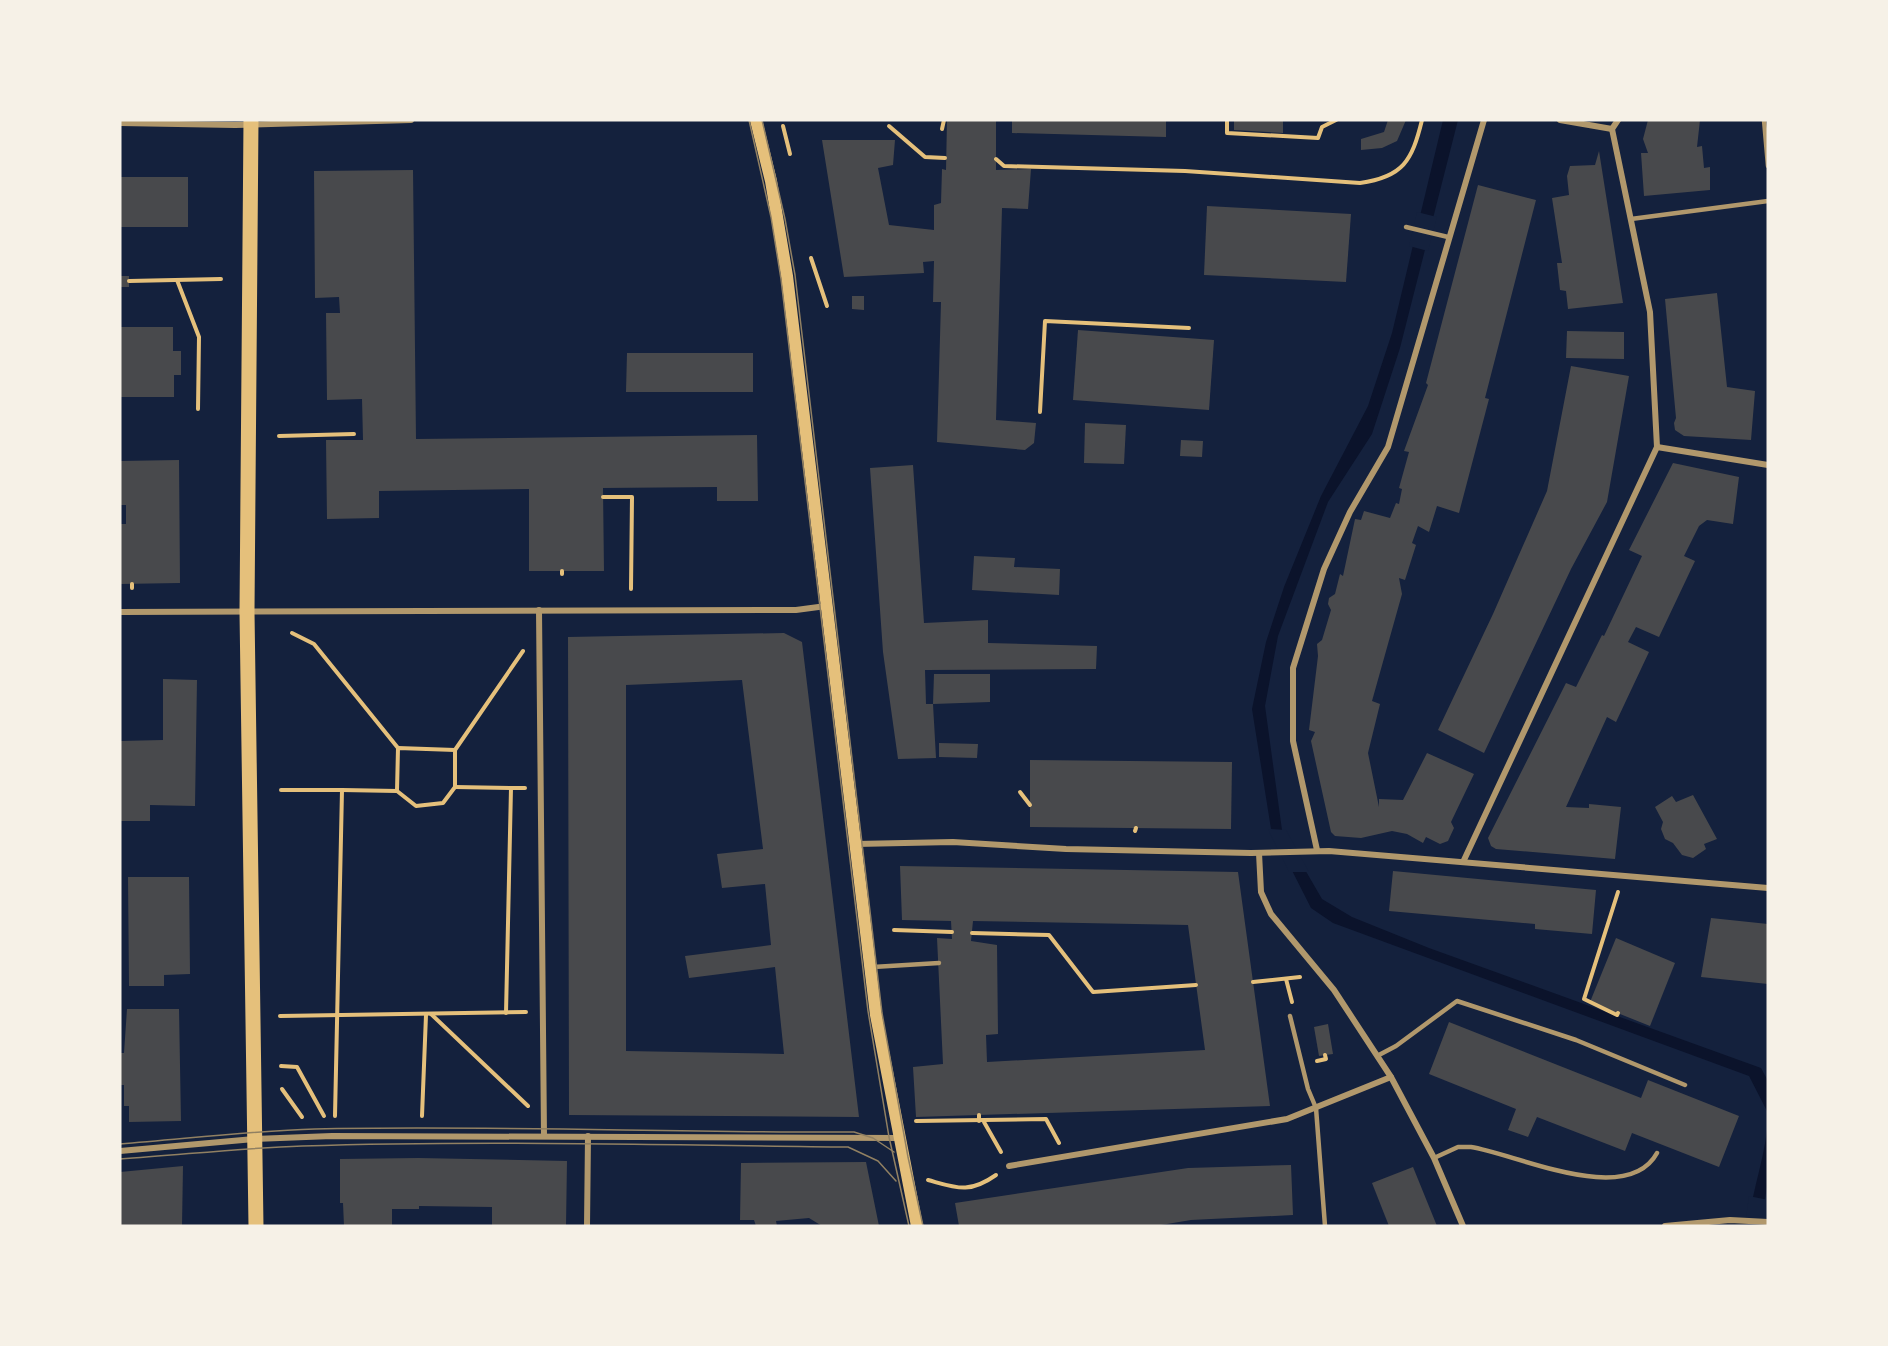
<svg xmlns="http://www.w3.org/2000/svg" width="1888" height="1346" viewBox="0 0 1888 1346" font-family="Lato,sans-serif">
  <rect width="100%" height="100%" fill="#14213d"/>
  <g fill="#0b132b">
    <path d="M 1443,120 L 1458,120 L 1400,348 L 1372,434 L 1328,502 L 1278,636 L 1265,706 L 1282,830 L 1322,899 L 1352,917 L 1429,948 L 1761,1068 L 1768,1081 L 1768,1113 L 1749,1076 L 1333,923 L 1311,908 L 1271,829 L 1252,709 L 1266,642 L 1284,587 L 1321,496 L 1368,406 L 1392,333 Z"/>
    <path d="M 1768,1116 L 1768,1181 L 1765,1199 L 1748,1226 C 1752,1189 1767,1153 1768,1116 Z"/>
  </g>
  <g fill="#14213d">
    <path d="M 1417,212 L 1437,217 L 1428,251 L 1409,246 Z"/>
    <path d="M 1268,829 L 1286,830 L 1309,872 L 1289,872 Z"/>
    <path d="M 1749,1196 L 1768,1200 L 1766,1226 L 1745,1226 Z"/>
  </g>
  <g fill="#48494c" fill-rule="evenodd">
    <path d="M 947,120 L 996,120 L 996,170 L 1031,169 L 1028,209 L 1002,208 L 996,420 L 1036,423 L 1034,443 L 1025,450 L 937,442 L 941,302 L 933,302 L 934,261 L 923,262 L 924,273 L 844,277 L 822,140 L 895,140 L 893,165 L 878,168 L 889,225 L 934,230 L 934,205 L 941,203 L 942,169 L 946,170 Z"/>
    <path d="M 1012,120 L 1166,120 L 1166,137 L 1012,133 Z"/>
    <path d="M 1234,120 L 1283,120 L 1283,133 L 1234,130 Z"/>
    <path d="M 1388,120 L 1406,120 L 1397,141 L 1382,148 L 1361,150 L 1361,139 L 1384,132 Z"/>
    <path d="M 1648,120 L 1700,120 L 1697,147 L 1702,146 L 1704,168 L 1710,167 L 1710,190 L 1644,196 L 1641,153 L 1648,153 L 1643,139 Z"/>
    <path d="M 1599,151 L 1623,303 L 1568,309 L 1566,291 L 1560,290 L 1557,263 L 1562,263 L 1552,198 L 1569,195 L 1567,176 L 1570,166 L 1595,165 Z"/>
    <path d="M 413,170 L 416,439 L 757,435 L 758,501 L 717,501 L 717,487 L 603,488 L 604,571 L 529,571 L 529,489 L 379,491 L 379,518 L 327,519 L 326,440 L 363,440 L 362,399 L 327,400 L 326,313 L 340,313 L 339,297 L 315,298 L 314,171 Z"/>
    <rect x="120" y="177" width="68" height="50"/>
    <path d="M 1478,185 L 1536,200 L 1485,398 L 1489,399 L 1459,513 L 1437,506 L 1429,532 L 1418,526 L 1412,543 L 1416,545 L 1405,580 L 1399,578 L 1402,594 L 1372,701 L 1380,704 L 1368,753 L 1379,807 L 1379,799 L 1403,800 L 1427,753 L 1474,774 L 1451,822 L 1454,828 L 1448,841 L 1440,844 L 1426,837 L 1423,843 L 1407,834 L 1392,831 L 1361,838 L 1335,836 L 1331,832 L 1311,741 L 1315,732 L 1309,730 L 1318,656 L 1317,644 L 1322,640 L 1331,610 L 1328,604 L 1329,598 L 1335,594 L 1340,574 L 1343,576 L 1355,519 L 1361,520 L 1364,511 L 1390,518 L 1396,503 L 1399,504 L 1402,489 L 1399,488 L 1409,452 L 1404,451 L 1428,385 L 1426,383 Z"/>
    <path d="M 1207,206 L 1351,214 L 1346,282 L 1204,275 Z"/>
    <rect x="120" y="276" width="9" height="11"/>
    <path d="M 1717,293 L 1727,387 L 1755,391 L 1751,440 L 1684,436 L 1675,430 L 1674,423 L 1676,418 L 1665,299 Z"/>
    <path d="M 852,296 L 864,296 L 864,310 L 852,309 Z"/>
    <path d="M 120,327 L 173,327 L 173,351 L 181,351 L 181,375 L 174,375 L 174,397 L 120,397 Z"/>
    <path d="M 1078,330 L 1214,340 L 1209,410 L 1073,400 Z"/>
    <path d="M 1567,331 L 1624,332 L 1624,359 L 1566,358 Z"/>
    <path d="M 627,353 L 753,353 L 753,392 L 626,392 Z"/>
    <path d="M 1571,366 L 1629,376 L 1607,502 L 1571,569 L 1484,753 L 1438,730 L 1493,614 L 1547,491 Z"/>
    <path d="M 1085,423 L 1126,425 L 1124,464 L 1084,463 Z"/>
    <path d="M 1181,440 L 1203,441 L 1202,457 L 1180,456 Z"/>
    <path d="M 179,460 L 180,583 L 120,584 L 120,524 L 126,524 L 126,505 L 120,505 L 120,461 Z"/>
    <path d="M 1673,463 L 1739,477 L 1733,524 L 1707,520 L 1699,526 L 1684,556 L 1695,561 L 1659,637 L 1636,627 L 1628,642 L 1649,652 L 1616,722 L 1607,717 L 1566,807 L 1589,808 L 1589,804 L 1621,807 L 1615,859 L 1496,849 L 1491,846 L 1488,838 L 1566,683 L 1576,687 L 1602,635 L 1604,636 L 1642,556 L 1629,550 Z"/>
    <path d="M 913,465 L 924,623 L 988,620 L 988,643 L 1097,646 L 1096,669 L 925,670 L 926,704 L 933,704 L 936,758 L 898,759 L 883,652 L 870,468 Z"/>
    <path d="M 974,556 L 1015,558 L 1014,567 L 1060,569 L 1059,595 L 972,590 Z"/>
    <path d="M 784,633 L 802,642 L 859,1117 L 569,1115 L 568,637 ZM 742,680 L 763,849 L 717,854 L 722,888 L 765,884 L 771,945 L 685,956 L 689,978 L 775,967 L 784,1054 L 626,1051 L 626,685 Z"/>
    <path d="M 934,674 L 990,674 L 990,702 L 933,704 Z"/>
    <path d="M 163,679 L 197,680 L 195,806 L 150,805 L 150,821 L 120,821 L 120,741 L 163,740 Z"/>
    <path d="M 939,743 L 978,744 L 977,758 L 939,757 Z"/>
    <path d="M 1030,760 L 1232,762 L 1231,829 L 1030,827 Z"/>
    <path d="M 1693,795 L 1717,839 L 1704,844 L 1706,849 L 1693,858 L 1682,855 L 1673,843 L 1665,839 L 1661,829 L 1663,822 L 1655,807 L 1672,796 L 1676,802 Z"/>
    <path d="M 900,866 L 1238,872 L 1270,1106 L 916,1117 L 913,1067 L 943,1064 L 937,938 L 952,939 L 951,921 L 902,920 ZM 973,921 L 1188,925 L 1205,1050 L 987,1062 L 986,1035 L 998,1034 L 997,945 L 971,941 Z"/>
    <path d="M 1393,871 L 1596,890 L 1592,934 L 1535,929 L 1535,924 L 1389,911 Z"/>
    <path d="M 128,877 L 189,877 L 190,974 L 164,975 L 164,986 L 129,986 Z"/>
    <path d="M 1711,918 L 1768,924 L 1768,984 L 1701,977 Z"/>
    <path d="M 1616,938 L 1675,963 L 1650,1026 L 1590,1002 Z"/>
    <path d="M 127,1009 L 179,1009 L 181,1121 L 129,1122 L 129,1106 L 124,1106 L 124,1085 L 120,1085 L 120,1053 L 124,1053 Z"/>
    <path d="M 1449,1022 L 1641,1098 L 1648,1080 L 1739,1116 L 1719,1167 L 1632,1133 L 1625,1151 L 1537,1117 L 1528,1137 L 1508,1130 L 1516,1109 L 1429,1074 Z"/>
    <path d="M 1328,1024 L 1333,1054 L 1319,1056 L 1314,1027 Z"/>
    <path d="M 418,1158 L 567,1161 L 566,1226 L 492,1226 L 492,1207 L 419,1206 L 419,1209 L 392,1209 L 392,1226 L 344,1226 L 343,1203 L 340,1203 L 340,1159 Z"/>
    <path d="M 866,1162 L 879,1226 L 822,1226 L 809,1218 L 776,1221 L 777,1226 L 756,1226 L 754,1220 L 740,1220 L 741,1163 Z"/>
    <path d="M 1291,1165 L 1293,1215 L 1191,1220 L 1155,1226 L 959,1226 L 955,1203 L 1188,1168 Z"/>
    <path d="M 183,1166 L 182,1226 L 120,1226 L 120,1172 Z"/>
    <path d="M 1413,1167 L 1437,1226 L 1389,1226 L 1372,1183 Z"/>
  </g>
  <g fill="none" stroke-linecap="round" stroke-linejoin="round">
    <g stroke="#e5c07b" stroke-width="4">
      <path d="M 1227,120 L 1227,133 L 1318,138 L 1322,127 L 1336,120"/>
      <path d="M 783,126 L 790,154"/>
      <path d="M 889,126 L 925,157 L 945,158"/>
      <path d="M 942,129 L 944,120"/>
      <path d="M 996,159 L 1004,166 L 1185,171 L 1360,183 C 1403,177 1412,161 1422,120"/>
      <path d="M 811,258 L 827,306"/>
      <path d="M 177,280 L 199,337 L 198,409"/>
      <path d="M 129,281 L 221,279"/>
      <path d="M 1040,412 L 1045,321 L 1189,328"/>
      <path d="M 279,436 L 354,434"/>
      <path d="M 603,497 L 632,497 L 631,589"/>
      <path d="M 562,571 L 562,574"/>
      <path d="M 132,584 L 132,588"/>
      <path d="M 292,633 L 314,644 L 398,748"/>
      <path d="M 455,750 L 523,651"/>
      <path d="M 455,787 L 511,788"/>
      <path d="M 281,790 L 342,790 L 335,1116"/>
      <path d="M 342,790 L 397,791 L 416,806 L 443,803 L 455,787 L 455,750 L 398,748 L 397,791"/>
      <path d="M 1020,792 L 1030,805"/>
      <path d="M 1135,831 L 1136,828"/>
      <path d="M 1618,892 L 1584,999 L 1617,1015 L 1618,1013"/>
      <path d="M 894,930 L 952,932"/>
      <path d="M 972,933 L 1049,935 L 1093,992 L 1196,985"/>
      <path d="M 1286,979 L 1292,1002"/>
      <path d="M 1253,982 L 1300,977"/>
      <path d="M 506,1013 L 511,788 L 525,788"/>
      <path d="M 431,1014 L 528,1106"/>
      <path d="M 280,1016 L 526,1012"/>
      <path d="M 1317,1061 L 1326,1059 L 1325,1055"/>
      <path d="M 281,1066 L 297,1067 L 324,1116"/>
      <path d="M 282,1089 L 302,1117"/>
      <path d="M 979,1115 L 979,1121"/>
      <path d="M 422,1116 L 426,1015"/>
      <path d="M 916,1121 L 1046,1119 L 1059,1143"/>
      <path d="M 984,1122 L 1001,1152"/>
      <path d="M 928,1180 C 957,1188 969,1194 996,1175"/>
    </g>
    <g stroke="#b1986c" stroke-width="4.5">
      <path d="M 1764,120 L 1768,166"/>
      <path d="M 1631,219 L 1768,201"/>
      <path d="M 1406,227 L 1448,237"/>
      <path d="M 873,967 L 939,963"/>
      <path d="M 1290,1016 L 1308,1089 L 1316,1108 L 1325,1226"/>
      <path d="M 1377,1056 L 1396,1046 L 1457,1001 L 1576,1040 L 1685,1085"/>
      <path d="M 1434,1158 L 1458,1147 L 1471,1147 C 1516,1154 1627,1208 1657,1153"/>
    </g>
    <g stroke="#b1986c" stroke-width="6">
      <path d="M 1560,120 L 1612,129"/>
      <path d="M 120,123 L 235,125 L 411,120"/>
      <path d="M 1657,447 L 1768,465"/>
      <path d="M 539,610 L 544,1135"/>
      <path d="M 120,612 L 796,610 L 826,606"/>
      <path d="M 856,844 L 953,842 L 1066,849 L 1251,853 L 1329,851 L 1768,888"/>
      <path d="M 1317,850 L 1293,741 L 1293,668 L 1324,569 L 1350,512 L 1388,447 L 1484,120"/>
      <path d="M 1259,853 L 1261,892 L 1271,914 L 1334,990 L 1391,1077 L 1434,1158 L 1463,1226"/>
      <path d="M 1464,860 L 1657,447 L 1650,312 L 1612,129 L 1618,120"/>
      <path d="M 120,1151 L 254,1139 L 332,1136 L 899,1138"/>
      <path d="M 1009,1166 L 1287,1119 L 1391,1077"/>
      <path d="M 587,1226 L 588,1136"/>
      <path d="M 1665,1226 L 1730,1220 L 1768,1222"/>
    </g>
    <path stroke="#e5c07b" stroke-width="12" d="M 756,120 L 771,181 L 787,276 L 876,1015 L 917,1226"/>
    <path stroke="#e5c07b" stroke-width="15" d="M 251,120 L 247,612 L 256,1226"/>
    <g stroke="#918062" stroke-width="1.5">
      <path d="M 749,120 L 771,217 L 781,279 L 868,1011 L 889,1137 L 909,1226"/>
      <path d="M 762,120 L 785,219 L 795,275 L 882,1013 L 908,1157 L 923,1226"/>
      <path d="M 120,1144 C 185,1139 249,1131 315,1129 C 495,1125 674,1133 854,1132 L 873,1138 L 894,1152"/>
      <path d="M 120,1159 C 181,1155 241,1148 302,1146 C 483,1140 666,1145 848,1147 L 878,1161 L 896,1181"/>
    </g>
  </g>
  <rect width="1888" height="1346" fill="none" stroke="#f6f1e7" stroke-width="243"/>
</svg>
